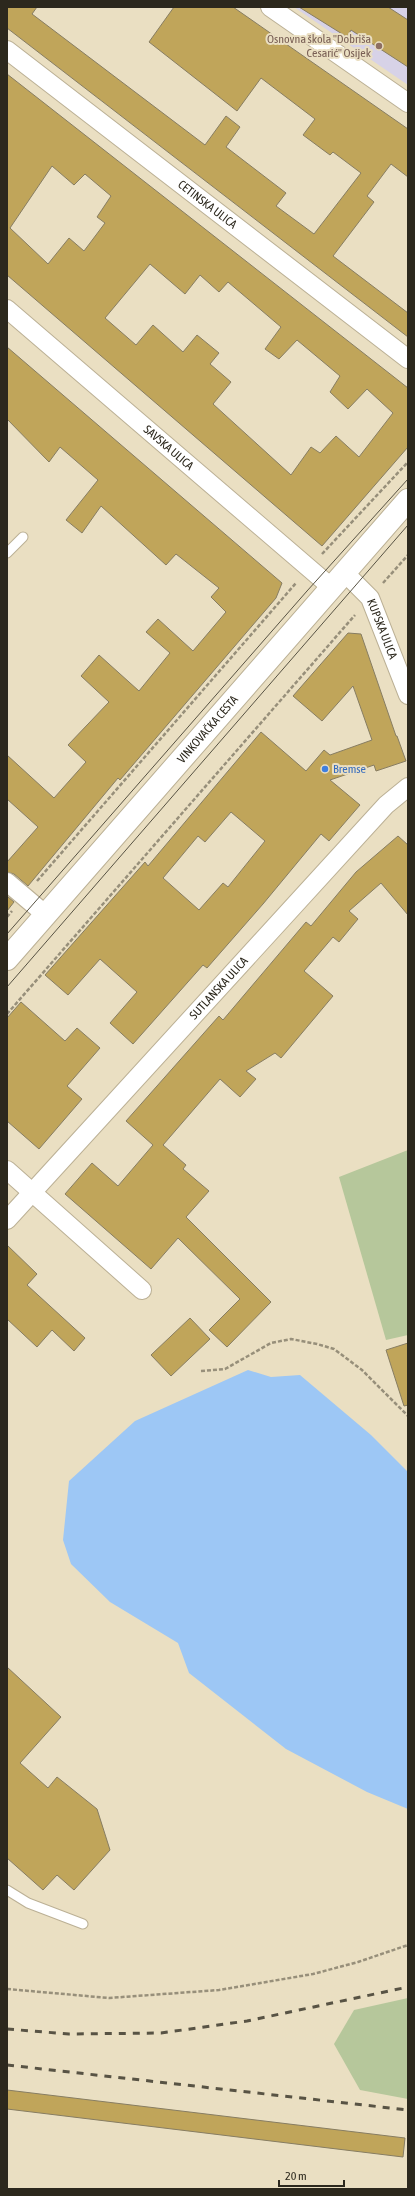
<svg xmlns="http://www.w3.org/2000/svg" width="415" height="2196" viewBox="0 0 415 2196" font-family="'Asap Condensed',sans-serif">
  <rect width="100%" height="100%" fill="#eadfc2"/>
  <path fill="#d7d2e7" d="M 294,7 L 408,7 L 408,85 Z"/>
  <g fill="#b6c79b">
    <path d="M 408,1150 L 408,1335 L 386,1340 L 339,1177 Z"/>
    <path d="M 408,1998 L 408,2099 L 360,2090 L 334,2044 L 354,2010 Z"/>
  </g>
  <path fill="#9dc7f5" d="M 248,1370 L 271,1377 L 300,1375 L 371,1435 L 408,1472 L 408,1809 L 367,1792 L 286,1749 L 189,1673 L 178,1643 L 110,1602 L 71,1564 L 63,1540 L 69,1481 L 135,1421 Z"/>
  <g fill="#c0a55a" stroke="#877d62" fill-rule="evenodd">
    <path d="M 7,7 L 37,7 L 32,14 L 205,145 L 226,116 L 240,127 L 226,147 L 286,193 L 276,206 L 314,234 L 361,173 L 333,152 L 330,155 L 303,135 L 315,119 L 261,78 L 237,111 L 149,42 L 174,7 L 233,7 L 408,129 L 408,177 L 391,164 L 367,196 L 374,202 L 333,256 L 408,313 L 408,337 L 7,28 Z"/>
    <path d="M 299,7 L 388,7 L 408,20 L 408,67 L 351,30 L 347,37 Z"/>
    <path d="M 7,74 L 408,388 L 408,447 L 322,546 L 7,275 ZM 52,166 L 74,185 L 85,174 L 111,196 L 97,217 L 105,223 L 84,251 L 69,238 L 48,264 L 10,228 ZM 150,264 L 185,294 L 200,275 L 219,292 L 228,282 L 281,327 L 265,349 L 279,359 L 297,340 L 340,376 L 330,392 L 348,409 L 367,389 L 393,413 L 359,457 L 336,436 L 320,453 L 311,447 L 291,475 L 213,404 L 231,382 L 210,364 L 219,353 L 197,335 L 183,352 L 153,325 L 136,345 L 105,318 Z"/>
    <path d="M 7,347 L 282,583 L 276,598 L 120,780 L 118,778 L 28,886 L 14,874 L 7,872 L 7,862 L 38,827 L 7,799 L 7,755 L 54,798 L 86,762 L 68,745 L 109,702 L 81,676 L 99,655 L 139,691 L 170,653 L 146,632 L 158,619 L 193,651 L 226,612 L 211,597 L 219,588 L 176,554 L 166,565 L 101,506 L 82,533 L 66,520 L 98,480 L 60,447 L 49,462 L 7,419 Z"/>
    <path d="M 348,633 L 361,634 L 396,736 L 397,736 L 406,761 L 376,771 L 374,765 L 330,780 L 360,805 L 329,841 L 321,834 L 263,904 L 207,968 L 203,965 L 133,1044 L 110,1023 L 137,992 L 100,959 L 68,995 L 45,975 L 145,862 L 148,866 L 261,732 L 306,771 L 324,750 L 330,755 L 372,740 L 353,686 L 322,721 L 293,696 ZM 231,812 L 265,841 L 228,887 L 223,883 L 199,910 L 163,878 L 198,836 L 205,842 Z"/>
    <path d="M 398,836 L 408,845 L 408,915 L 381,883 L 349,911 L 358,919 L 339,942 L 333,937 L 304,971 L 333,996 L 281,1058 L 275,1053 L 246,1071 L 256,1079 L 240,1097 L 220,1079 L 163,1145 L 186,1165 L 183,1169 L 209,1191 L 186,1217 L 271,1302 L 227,1347 L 209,1330 L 240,1299 L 178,1238 L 151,1269 L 65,1194 L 92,1163 L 118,1186 L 153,1145 L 126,1121 L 219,1016 L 223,1020 L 306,922 L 311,926 L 356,872 Z"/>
    <path d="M 7,896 L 14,902 L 7,911 Z"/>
    <path d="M 21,1002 L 65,1041 L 77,1028 L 100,1048 L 67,1086 L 82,1099 L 39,1149 L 7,1121 L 7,1018 Z"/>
    <path d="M 7,1245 L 37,1274 L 27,1285 L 85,1338 L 74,1351 L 52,1330 L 37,1347 L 7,1319 Z"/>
    <path d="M 190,1318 L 210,1339 L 171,1376 L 151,1355 Z"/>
    <path d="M 408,1343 L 408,1405 L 404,1406 L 386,1350 Z"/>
    <path d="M 7,1667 L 61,1717 L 20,1763 L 48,1788 L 57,1777 L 97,1809 L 110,1850 L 74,1890 L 57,1875 L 43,1890 L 7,1858 Z"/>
    <path d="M 7,2090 L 405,2138 L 403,2157 L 7,2109 Z"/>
  </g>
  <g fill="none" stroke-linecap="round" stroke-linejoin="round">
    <defs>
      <g id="lane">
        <path d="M 7,553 L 23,537"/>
        <path d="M 7,1890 L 28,1903 L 83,1924"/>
      </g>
      <g id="street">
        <path d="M 270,7 L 408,103"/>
        <path id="s1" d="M 7,50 L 408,359"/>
        <path id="s2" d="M 7,309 L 331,587"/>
        <path id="s3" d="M 344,572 L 370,598 L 408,695"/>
        <path d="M 7,882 L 46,915"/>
        <path d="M 7,1170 L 142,1290"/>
        <path id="s4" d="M 7,1220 L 386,805 L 408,787"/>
      </g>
      <g id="secondary">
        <path id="s5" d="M 7,959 L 408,500"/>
      </g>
    </defs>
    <use href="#lane" stroke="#bbb095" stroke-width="11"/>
    <use href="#street" stroke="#bbb095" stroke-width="20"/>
    <use href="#secondary" stroke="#bbb095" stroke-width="24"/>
    <g stroke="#978f7a" stroke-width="2.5" stroke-dasharray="4 2" stroke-linecap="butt">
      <path d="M 322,554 L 408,462"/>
      <path d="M 383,583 L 408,555"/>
      <path d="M 37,881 L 296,583"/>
      <path d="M 7,917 L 12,911"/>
      <path d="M 7,1014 L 355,615"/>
      <path d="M 201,1371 L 225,1369 L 271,1343 L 291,1339 L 317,1344 L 334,1349 L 362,1370 L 408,1416"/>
      <path d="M 7,1989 L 109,1998 L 219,1990 L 313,1974 L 358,1962 L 408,1945"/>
    </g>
    <use href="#lane" stroke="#fff" stroke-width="9"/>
    <use href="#street" stroke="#fff" stroke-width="18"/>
    <use href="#secondary" stroke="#fff" stroke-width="22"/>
    <g stroke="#585344" stroke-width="1">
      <path d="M 7,934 L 307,591 L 408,479"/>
      <path d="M 7,987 L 408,525"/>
    </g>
    <g stroke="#585344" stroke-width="3" stroke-dasharray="7 7" stroke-linecap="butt">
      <path d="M 7,2029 L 69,2034 L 161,2033 L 247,2021 L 408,1987"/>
      <path d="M 7,2065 L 408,2110"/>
    </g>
  </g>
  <circle fill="#8d6e63" stroke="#eadfc2" stroke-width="1.5" cx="379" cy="46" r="4"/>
  <circle fill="#3f7fe0" stroke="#eadfc2" stroke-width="1.5" cx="325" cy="769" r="4"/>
  <g text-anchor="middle" stroke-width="4" stroke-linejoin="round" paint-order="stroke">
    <g font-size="12" fill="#785e54" stroke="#eadfc2" text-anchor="end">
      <text x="371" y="43">Osnovna škola "Dobriša<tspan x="371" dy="14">Cesarić" Osijek</tspan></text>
    </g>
    <g font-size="12" fill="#2c281d" stroke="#eadfc2">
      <text dy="4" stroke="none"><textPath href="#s1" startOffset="253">CETINSKA ULICA</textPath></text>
      <text dy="4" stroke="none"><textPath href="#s2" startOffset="213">SAVSKA ULICA</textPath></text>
      <text dy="4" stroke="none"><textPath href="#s3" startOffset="70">KUPSKA ULICA</textPath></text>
      <text dy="4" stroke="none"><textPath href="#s5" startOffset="305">VINKOVAČKA CESTA</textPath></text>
      <text dy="4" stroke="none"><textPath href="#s4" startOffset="314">SUTLANSKA ULICA</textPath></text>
    </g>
    <g font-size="12" fill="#366cbe" stroke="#eadfc2" text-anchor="start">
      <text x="333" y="773">Bremse</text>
    </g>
  </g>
  <rect width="415" height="2196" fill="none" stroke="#2c281d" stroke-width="16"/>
  <path d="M279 2180v6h65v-6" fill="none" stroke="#2c281d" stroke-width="2"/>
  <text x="285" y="2180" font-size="12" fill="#2c281d" stroke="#eadfc2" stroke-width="3" paint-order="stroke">20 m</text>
</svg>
